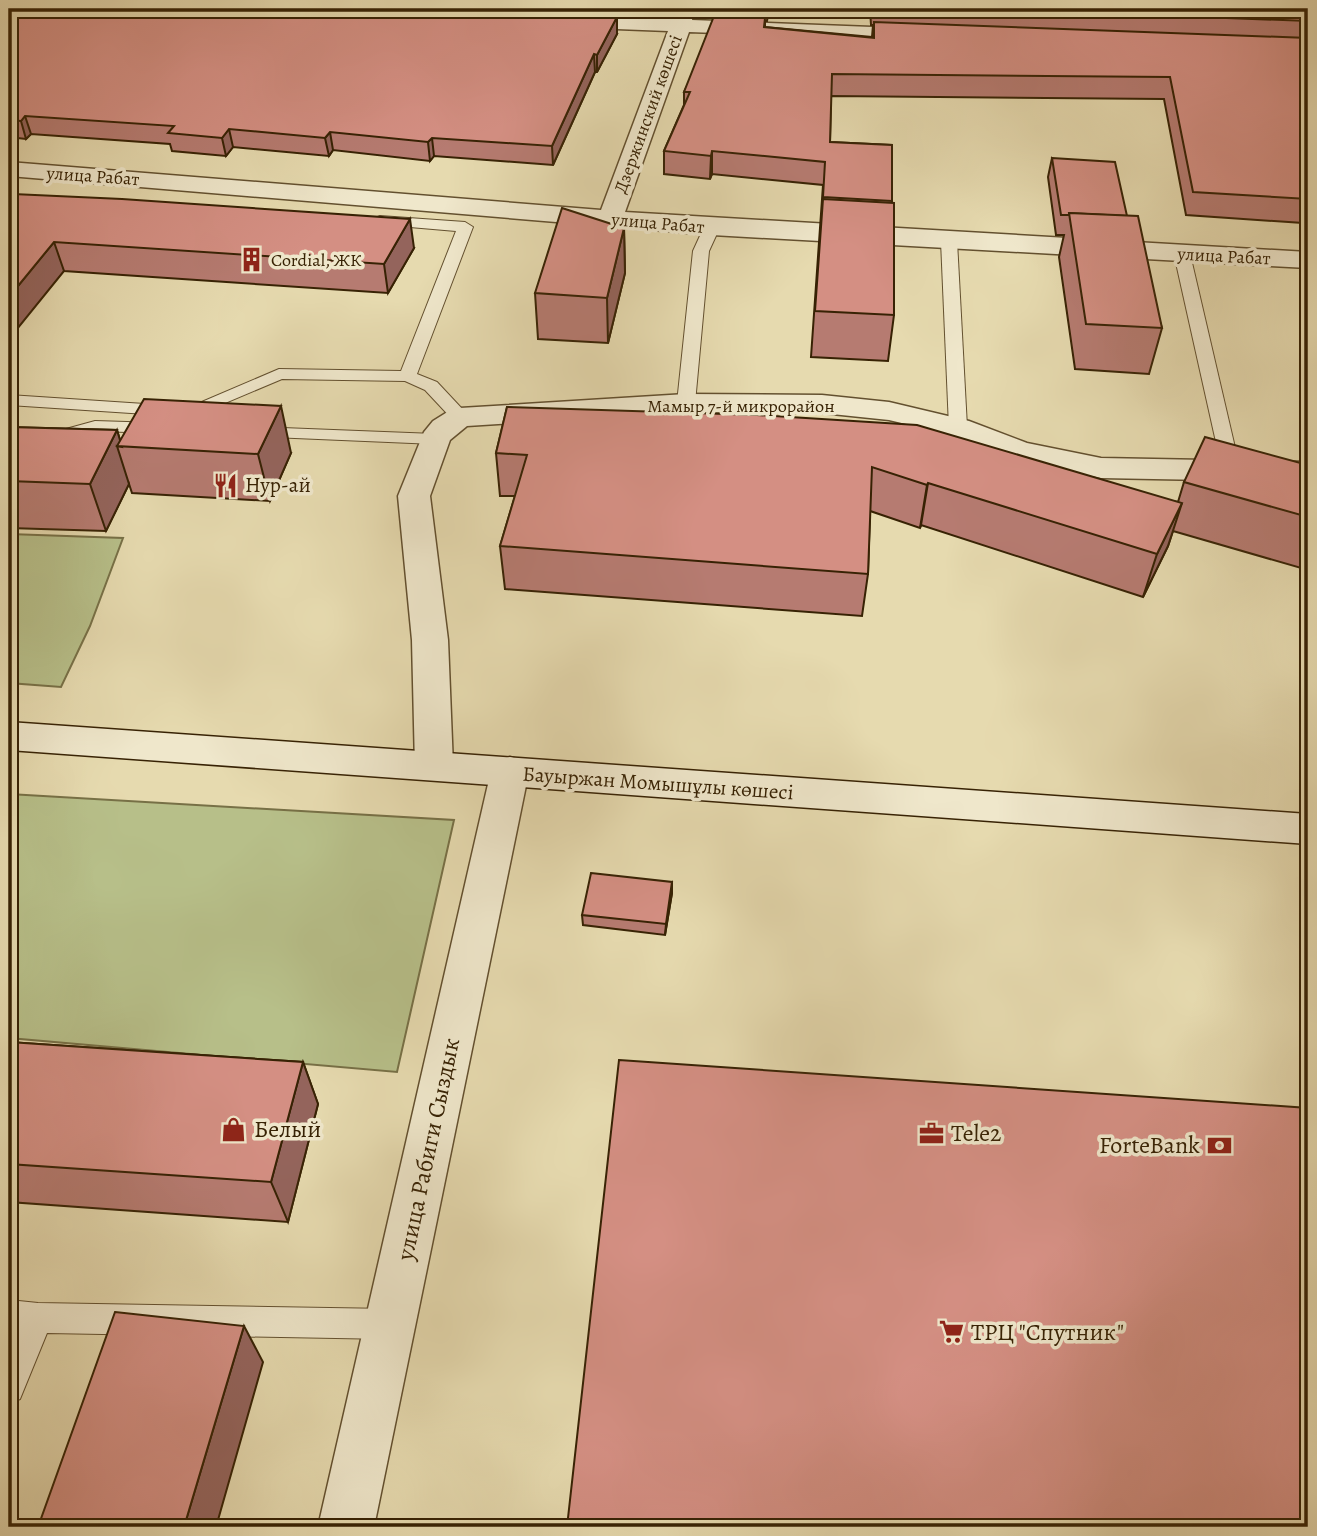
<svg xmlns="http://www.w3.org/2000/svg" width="1317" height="1536" viewBox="0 0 1317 1536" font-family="Alegreya,serif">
  <rect width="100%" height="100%" fill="#e6daaf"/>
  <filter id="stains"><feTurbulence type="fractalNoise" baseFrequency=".00286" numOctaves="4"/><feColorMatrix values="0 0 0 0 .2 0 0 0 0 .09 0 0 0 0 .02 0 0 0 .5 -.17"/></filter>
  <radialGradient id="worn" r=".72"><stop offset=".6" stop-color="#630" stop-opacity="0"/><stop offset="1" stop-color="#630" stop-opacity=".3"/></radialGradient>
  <g fill="#b7bf89" stroke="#777046" stroke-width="2">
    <path d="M 9,534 L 123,538 L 90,626 L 61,687 L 9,683 Z"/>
    <path d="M 9,794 L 454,820 L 397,1072 L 9,1038 Z"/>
  </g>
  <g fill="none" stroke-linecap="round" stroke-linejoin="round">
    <defs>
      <g id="service">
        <path d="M 380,216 L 465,222 L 473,227 L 417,374 L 437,382 L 466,413 L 469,417 L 466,421 L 454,421 L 425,390 L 405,381 L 282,379 L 192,417 L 9,405 L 9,395 L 190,407 L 279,369 L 401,371 L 456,231 L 375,224 L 372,221 L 375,218 Z"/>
        <path d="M 712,222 L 720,227 L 709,251 L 695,403 L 686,408 L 677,403 L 693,251 L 704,227 Z"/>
        <path d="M 949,236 L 957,241 L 967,427 L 958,432 L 949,427 L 941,241 Z"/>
        <path d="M 1182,249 L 1190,254 L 1240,469 L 1231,475 L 1222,469 L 1174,254 Z"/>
        <path d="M 95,421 L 159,423 L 168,428 L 159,433 L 96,431 L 34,449 L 9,447 L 9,437 L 33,438 Z"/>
        <path d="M 257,427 L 435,434 L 444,439 L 435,444 L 251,436 L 248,432 Z"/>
        <path d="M 9,1300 L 38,1303 L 390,1309 L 401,1313 L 405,1324 L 401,1335 L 390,1339 L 47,1333 L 20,1399 L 9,1404 L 9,1351 L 17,1331 L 9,1330 Z"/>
      </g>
      <g id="minor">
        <path d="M 674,9 L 694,9 L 692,20 L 924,29 L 931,31 L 935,35 L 931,39 L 924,41 L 689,32 L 625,212 L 1308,252 L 1308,268 L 712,235 L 9,176 L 9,162 L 601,210 L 668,31 L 565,27 L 558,25 L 555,21 L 558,17 L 565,15 L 672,19 Z"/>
        <path d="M 686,394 L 822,395 L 889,402 L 969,421 L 1027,443 L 1101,458 L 1308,462 L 1308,482 L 1101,478 L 1008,458 L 948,434 L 889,420 L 822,413 L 686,412 L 467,426 L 450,440 L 430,496 L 448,640 L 453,766 L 448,776 L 434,780 L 420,776 L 415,766 L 412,640 L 398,496 L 424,432 L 433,421 L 449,411 L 460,408 Z"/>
        <path d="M 510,757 L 524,761 L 529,771 L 374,1527 L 318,1527 L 491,771 L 496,761 Z"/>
      </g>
      <path id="secondary" d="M 9,722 L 1308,814 L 1308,844 L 9,750 Z"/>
    </defs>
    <use href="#service" stroke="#63502f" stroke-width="2"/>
    <use href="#minor" stroke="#63502f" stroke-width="3"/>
    <use href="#secondary" stroke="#372204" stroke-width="3"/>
    <use href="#service" fill="#efe7cb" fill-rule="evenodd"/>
    <use href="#minor" fill="#efe7cb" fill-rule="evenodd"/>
    <use href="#secondary" fill="#efe7cb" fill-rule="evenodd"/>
  </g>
  <g fill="#b67b71" stroke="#372204" stroke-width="2">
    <path d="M 9,9 L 617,34 L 597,72 L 595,72 L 553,165 L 434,156 L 430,161 L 333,150 L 329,156 L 233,147 L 226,156 L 172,151 L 170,144 L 31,134 L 26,139 L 9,137 Z"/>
    <path d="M 421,9 L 630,9 L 626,17 Z"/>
    <path d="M 722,9 L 769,9 L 767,21 L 765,21 L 765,27 L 872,37 L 873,25 L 871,25 L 870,9 L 1308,9 L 1308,238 L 1303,223 L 1186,215 L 1164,99 L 831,96 L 830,142 L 892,145 L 892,203 L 894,315 L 888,361 L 811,357 L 823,185 L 712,174 L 710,179 L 664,174 L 664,151 L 684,105 L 684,92 L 721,16 Z"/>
    <path d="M 1052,158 L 1127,216 L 1162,328 L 1149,374 L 1075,369 L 1059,257 L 1064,235 L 1056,235 L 1048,177 Z"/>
    <path d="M 9,198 L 414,248 L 388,293 L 64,271 Z"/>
    <path d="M 624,228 L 625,273 L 608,343 L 538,339 L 535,293 Z"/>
    <path d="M 507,407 L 1178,502 L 1184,482 L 1308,465 L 1308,570 L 1173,531 L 1168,546 L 1143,597 L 921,525 L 920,528 L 870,511 L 868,574 L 862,616 L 505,589 L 500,546 L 515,496 L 500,496 L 496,453 Z"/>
    <path d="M 9,427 L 117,430 L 120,440 L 291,453 L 270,501 L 132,493 L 129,484 L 106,531 L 9,528 Z"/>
    <path d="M 672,882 L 672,893 L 665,935 L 583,925 L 582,915 Z"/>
    <path d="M 9,1042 L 303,1062 L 318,1104 L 288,1222 L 9,1202 Z"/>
  </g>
  <g fill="#94645c" stroke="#372204" stroke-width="2">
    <path d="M 626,9 L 630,9 L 626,17 Z"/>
    <path d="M 617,17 L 617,34 L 597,72 L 597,55 Z"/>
    <path d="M 594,54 L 595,72 L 553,165 L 552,146 Z"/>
    <path d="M 25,116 L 31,134 L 26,139 L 21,121 Z"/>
    <path d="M 229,129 L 233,147 L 226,156 L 222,138 Z"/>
    <path d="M 330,132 L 333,150 L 329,156 L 325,138 Z"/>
    <path d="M 432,138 L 434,156 L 430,161 L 428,142 Z"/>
    <path d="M 712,151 L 712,174 L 710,179 L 711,156 Z"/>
    <path d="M 410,219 L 414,248 L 388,293 L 384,264 Z"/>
    <path d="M 624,228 L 625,273 L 608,343 L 607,298 Z"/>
    <path d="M 54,242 L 64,271 L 9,339 L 9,297 Z"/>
    <path d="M 281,406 L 291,453 L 270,501 L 258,454 Z"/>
    <path d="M 117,430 L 122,447 L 117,446 L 129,484 L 106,531 L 90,484 Z"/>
    <path d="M 928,483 L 921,525 L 920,528 L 927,485 Z"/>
    <path d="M 1182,503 L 1168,546 L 1143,597 L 1157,554 Z"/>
    <path d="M 672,882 L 672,893 L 665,935 L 666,924 Z"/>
    <path d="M 303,1062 L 318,1104 L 288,1222 L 271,1182 Z"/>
    <path d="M 244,1326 L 263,1362 L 216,1527 L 184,1527 Z"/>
  </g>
  <g fill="#d48f83" stroke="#372204" stroke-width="2">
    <path d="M 9,9 L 407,9 L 617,17 L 597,55 L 594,54 L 552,146 L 432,138 L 428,142 L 330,132 L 325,138 L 229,129 L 222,138 L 168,133 L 174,126 L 25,116 L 21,121 L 9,120 Z"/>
    <path d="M 722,9 L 768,9 L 767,12 L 721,10 Z"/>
    <path d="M 993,9 L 1308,9 L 1308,21 Z"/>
    <path d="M 714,16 L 765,18 L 764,27 L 874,38 L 874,22 L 1308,38 L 1308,199 L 1193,192 L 1170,77 L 832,74 L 830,142 L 892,145 L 892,201 L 823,197 L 825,162 L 712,151 L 711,156 L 664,151 L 690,92 L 684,92 Z"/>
    <path d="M 1052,158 L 1115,162 L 1127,216 L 1069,213 L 1069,215 L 1061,215 Z"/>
    <path d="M 13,194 L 122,199 L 410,219 L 384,264 L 54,242 L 9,297 L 9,198 Z"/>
    <path d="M 823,199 L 894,203 L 894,315 L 815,311 Z"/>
    <path d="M 562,208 L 624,228 L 607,298 L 535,293 Z"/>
    <path d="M 1069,213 L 1138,216 L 1162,328 L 1086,324 Z"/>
    <path d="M 144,399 L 281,406 L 258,454 L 117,446 Z"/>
    <path d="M 507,407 L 757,415 L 917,425 L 1182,503 L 1157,554 L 928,483 L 927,485 L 872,467 L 868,574 L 500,546 L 527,455 L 496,453 Z"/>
    <path d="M 9,427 L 117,430 L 90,484 L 9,481 Z"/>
    <path d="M 1205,437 L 1308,465 L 1308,517 L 1184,482 Z"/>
    <path d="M 591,873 L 672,882 L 666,924 L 582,915 Z"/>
    <path d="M 9,1042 L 303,1062 L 271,1182 L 9,1164 Z"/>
    <path d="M 619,1060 L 1308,1108 L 1308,1527 L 567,1527 Z"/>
    <path d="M 115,1312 L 244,1326 L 184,1527 L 38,1527 Z"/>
  </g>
  <defs>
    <symbol id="building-bare" viewBox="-9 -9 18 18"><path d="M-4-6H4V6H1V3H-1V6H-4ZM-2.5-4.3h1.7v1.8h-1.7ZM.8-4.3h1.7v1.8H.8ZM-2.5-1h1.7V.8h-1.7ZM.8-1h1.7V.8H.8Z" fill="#8f2418" stroke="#efe7cb" stroke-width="2.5" paint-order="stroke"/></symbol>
    <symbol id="restaurant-bare" viewBox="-9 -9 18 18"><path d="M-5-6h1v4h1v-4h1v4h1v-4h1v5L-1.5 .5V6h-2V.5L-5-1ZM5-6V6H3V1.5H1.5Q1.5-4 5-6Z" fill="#8f2418" stroke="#efe7cb" stroke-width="2.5" paint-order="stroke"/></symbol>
    <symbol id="shop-bare" viewBox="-9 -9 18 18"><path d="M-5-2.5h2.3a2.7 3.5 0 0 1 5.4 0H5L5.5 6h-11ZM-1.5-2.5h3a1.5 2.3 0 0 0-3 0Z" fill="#8f2418" stroke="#efe7cb" stroke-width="2.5" paint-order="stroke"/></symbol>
    <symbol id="office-bare" viewBox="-9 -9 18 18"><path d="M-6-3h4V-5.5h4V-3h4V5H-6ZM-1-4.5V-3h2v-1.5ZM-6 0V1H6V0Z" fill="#8f2418" stroke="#efe7cb" stroke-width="2.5" paint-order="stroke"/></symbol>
    <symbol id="bank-bare" viewBox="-9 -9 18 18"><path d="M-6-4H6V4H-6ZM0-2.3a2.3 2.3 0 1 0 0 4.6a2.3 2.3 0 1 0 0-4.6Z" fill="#8f2418" stroke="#efe7cb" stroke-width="2.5" paint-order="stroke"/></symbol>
    <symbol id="supermarket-bare" viewBox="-9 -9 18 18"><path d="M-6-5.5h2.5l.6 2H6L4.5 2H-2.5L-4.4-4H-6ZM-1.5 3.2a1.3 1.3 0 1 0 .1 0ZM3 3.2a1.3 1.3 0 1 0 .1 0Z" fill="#8f2418" stroke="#efe7cb" stroke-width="2.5" paint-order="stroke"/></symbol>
  </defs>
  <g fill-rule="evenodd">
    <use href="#building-bare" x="234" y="242" width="35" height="35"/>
    <use href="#restaurant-bare" x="208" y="468" width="35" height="35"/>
    <use href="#shop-bare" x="216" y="1112" width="35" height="35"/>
    <use href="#office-bare" x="914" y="1116" width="35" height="35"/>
    <use href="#bank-bare" x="1202" y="1128" width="35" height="35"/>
    <use href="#supermarket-bare" x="934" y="1314" width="35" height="35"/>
  </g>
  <g text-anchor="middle" stroke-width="7" stroke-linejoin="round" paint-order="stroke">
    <g font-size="18" fill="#372204" stroke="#efe7cb">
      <text transform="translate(648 114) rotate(-70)" y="6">Дзержинский көшесі</text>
      <text transform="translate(93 176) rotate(4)" y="6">улица Рабат</text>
      <text transform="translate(658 223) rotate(5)" y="6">улица Рабат</text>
      <text transform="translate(1224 256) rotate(3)" y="6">улица Рабат</text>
      <text x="741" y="412">Мамыр 7-й микрорайон</text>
    </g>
    <g font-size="18" fill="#372204" stroke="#efe7cb" text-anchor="start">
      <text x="271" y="266">Cordial, ЖК</text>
    </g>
    <g font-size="21" fill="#372204" stroke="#efe7cb" text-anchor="start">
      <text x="245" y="492">Нур-ай</text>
    </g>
    <g font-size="21" fill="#372204" stroke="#efe7cb">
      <text transform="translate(658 783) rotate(4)" y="7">Бауыржан Момышұлы көшесі</text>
    </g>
    <g font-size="24" fill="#372204" stroke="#efe7cb" text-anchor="start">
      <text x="254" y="1137">Белый</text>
      <text x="951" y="1141">Tele2</text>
      <text x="1200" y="1153" text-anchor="end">ForteBank</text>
      <text x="971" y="1340">ТРЦ "Спутник"</text>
    </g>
    <g font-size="24" fill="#372204" stroke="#efe7cb">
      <text transform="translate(428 1149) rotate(-78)" y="8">улица Рабиги Сыздык</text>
    </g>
  </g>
  <rect width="1317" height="1536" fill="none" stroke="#e6daaf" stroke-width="35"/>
  <rect x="10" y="10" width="1296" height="1515" fill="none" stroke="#372204" stroke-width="3.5"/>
  <rect x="18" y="18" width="1282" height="1501" fill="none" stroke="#372204" stroke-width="2"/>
  <rect width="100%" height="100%" filter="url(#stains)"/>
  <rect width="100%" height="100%" fill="url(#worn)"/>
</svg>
